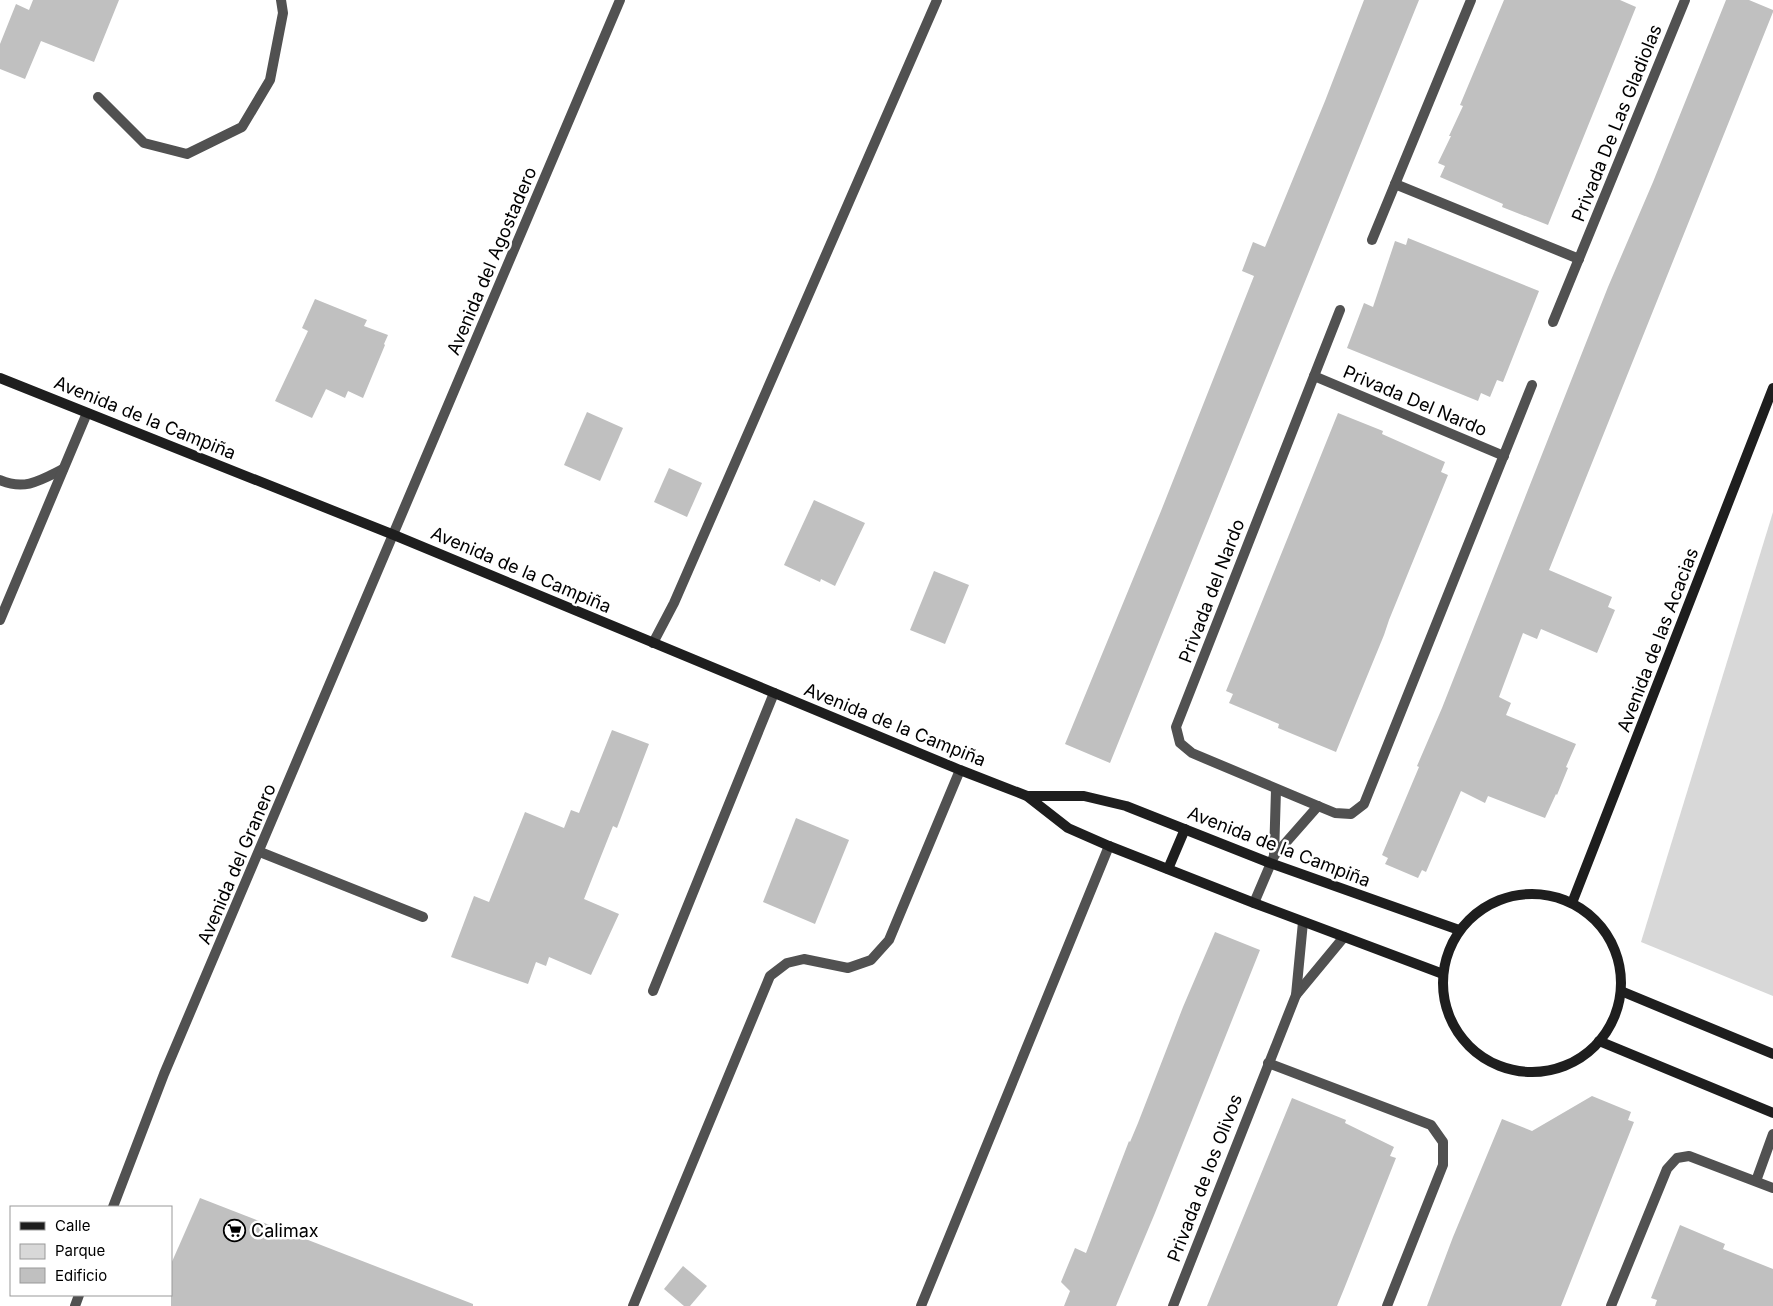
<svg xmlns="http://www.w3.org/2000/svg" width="1773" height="1306" viewBox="0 0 1773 1306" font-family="Inter,sans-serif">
  <rect width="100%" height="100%" fill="#fff"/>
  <path fill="#d8d8d8" d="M 1773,512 L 1773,996 L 1641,942 Z"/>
  <g fill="#c0c0c0">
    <path d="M 33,0 L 119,0 L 94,62 L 41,41 L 25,79 L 0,69 L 0,44 L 16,4 L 29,10 Z"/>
    <path d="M 1364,0 L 1419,0 L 1110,763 L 1065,744 L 1161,511 L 1254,276 L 1242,271 L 1253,242 L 1265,247 L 1325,101 Z"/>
    <path d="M 1504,0 L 1620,0 L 1636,7 L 1548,225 L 1502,207 L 1503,204 L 1440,177 L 1445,166 L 1438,163 L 1451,136 L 1449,136 L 1463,106 L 1460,105 Z"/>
    <path d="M 1726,0 L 1749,0 L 1773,10 L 1773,12 L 1549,570 L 1612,597 L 1608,607 L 1615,610 L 1597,653 L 1541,629 L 1537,639 L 1523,633 L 1499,697 L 1511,703 L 1506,715 L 1576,744 L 1566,767 L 1568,768 L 1557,795 L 1556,794 L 1545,818 L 1488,796 L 1485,803 L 1461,791 L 1426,872 L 1422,870 L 1418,878 L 1385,864 L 1388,858 L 1382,855 L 1419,767 L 1417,766 L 1442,708 L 1608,287 L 1653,182 Z"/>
    <path d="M 1408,238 L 1539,291 L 1503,382 L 1497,380 L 1490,397 L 1481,393 L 1478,401 L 1347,348 L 1364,303 L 1373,307 L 1395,241 L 1406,245 Z"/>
    <path d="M 315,299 L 367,320 L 364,326 L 388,335 L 384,344 L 385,345 L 363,398 L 348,391 L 345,398 L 326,389 L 312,418 L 275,401 L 308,331 L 302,328 Z"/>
    <path d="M 587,412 L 623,428 L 600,481 L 564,465 Z"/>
    <path d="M 1338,413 L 1383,431 L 1382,434 L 1445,462 L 1441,472 L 1448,475 L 1389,620 L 1384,635 L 1336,752 L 1278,728 L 1279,724 L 1229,703 L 1233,694 L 1226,691 Z"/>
    <path d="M 669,468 L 702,483 L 687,517 L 654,502 Z"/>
    <path d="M 814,500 L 865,523 L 835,586 L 821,579 L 820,582 L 784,565 Z"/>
    <path d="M 934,571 L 969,585 L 945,644 L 910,630 Z"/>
    <path d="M 612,730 L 649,744 L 617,828 L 613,826 L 584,899 L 619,914 L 591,975 L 549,957 L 546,966 L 536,962 L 528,984 L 451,957 L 474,896 L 489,902 L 525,812 L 564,828 L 571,810 L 579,813 Z"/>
    <path d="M 796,818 L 849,840 L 815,924 L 763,902 Z"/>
    <path d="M 1215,932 L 1260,950 L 1155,1213 L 1116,1306 L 1064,1306 L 1070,1291 L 1061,1282 L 1075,1248 L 1086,1253 L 1129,1141 L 1130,1142 L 1138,1123 L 1183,1007 Z"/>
    <path d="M 1592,1096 L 1631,1112 L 1628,1120 L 1634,1122 L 1561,1306 L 1427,1306 L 1453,1237 L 1502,1119 L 1532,1131 Z"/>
    <path d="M 1292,1098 L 1346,1120 L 1345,1123 L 1394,1147 L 1390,1156 L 1396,1158 L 1344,1289 L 1337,1306 L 1207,1306 Z"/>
    <path d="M 200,1198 L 473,1304 L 473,1306 L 171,1306 L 171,1264 Z"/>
    <path d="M 1680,1225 L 1725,1244 L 1723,1249 L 1773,1269 L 1773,1306 L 1655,1306 L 1657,1300 L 1651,1298 Z"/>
    <path d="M 683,1266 L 707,1286 L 690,1306 L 684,1306 L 664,1289 Z"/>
  </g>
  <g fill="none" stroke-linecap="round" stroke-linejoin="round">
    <g stroke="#515151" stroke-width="10">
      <path d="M 98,97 L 144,143 L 187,154 L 242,127 L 270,80 L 283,13 L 281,0"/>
      <path d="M 0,480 C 25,491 41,480 63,469"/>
      <path d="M 0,620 L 87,413"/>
      <path d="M 653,643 L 674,603 L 937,0"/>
      <path d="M 260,852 L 423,917"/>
      <path d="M 653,991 L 774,693"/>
    </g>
    <g stroke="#515151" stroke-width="10">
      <path d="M 1395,184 L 1579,259"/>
      <path d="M 1372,240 L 1471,0"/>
      <path d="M 1340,310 L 1176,727 L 1180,743 L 1192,753 L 1318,806 L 1335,813 L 1351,814 L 1364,804 L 1532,385"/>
      <path d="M 1553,322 L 1685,0"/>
      <path d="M 1314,376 L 1504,456"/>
      <path d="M 1274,856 L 1318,806"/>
      <path d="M 1254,903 L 1274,856 L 1276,790"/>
      <path d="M 1296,995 L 1344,937"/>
      <path d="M 1268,1063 L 1431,1125 L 1443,1142 L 1443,1165 L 1387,1306"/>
      <path d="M 1756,1181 L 1773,1134"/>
      <path d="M 113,1207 L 164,1074 L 620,0"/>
      <path d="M 75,1306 L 79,1295"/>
      <path d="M 633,1306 L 770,976 L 787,963 L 804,959 L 848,968 L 871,960 L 889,940 L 960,770"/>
      <path d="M 921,1306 L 1109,846"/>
      <path d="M 1173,1306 L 1296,995 L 1303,922"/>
      <path d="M 1611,1306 L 1667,1169 L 1677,1158 L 1689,1156 L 1773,1188"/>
    </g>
    <g stroke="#1e1e1e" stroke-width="10">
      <path d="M 0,378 L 394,535 L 960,770 L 1027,796 L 1068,828 L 1109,846 L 1254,903 L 1443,974"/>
      <path d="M 1027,796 L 1084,796 L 1126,806 L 1270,863 L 1459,930"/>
      <path d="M 1168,869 L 1185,829"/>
      <circle cx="1532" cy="983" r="89"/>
      <path d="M 1572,903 L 1773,388"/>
      <path d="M 1621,991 L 1773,1054"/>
      <path d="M 1599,1041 L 1773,1113"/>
    </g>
  </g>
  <defs>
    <symbol id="supermarket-ring" viewBox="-11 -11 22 22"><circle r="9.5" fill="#fff" stroke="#000" stroke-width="1.5"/><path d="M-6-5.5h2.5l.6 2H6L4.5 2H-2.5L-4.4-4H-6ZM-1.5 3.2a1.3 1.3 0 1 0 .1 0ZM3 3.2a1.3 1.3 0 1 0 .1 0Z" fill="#000"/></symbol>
  </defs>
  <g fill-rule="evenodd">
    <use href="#supermarket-ring" x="222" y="1218" width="25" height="25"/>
  </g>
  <g text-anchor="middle" stroke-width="5" stroke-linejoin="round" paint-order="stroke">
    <g font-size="18" fill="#000" stroke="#fff">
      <text transform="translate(1617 123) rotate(-68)" y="6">Privada De Las Gladiolas</text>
      <text transform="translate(492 261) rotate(-67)" y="6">Avenida del Agostadero</text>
      <text transform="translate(1415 401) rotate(23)" y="6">Privada Del Nardo</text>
      <text transform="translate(145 418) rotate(22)" y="6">Avenida de la Campiña</text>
      <text transform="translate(521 570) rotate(23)" y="6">Avenida de la Campiña</text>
      <text transform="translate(1212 591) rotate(-69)" y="6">Privada del Nardo</text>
      <text transform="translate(1658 640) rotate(-69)" y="6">Avenida de las Acacias</text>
      <text transform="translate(895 725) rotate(22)" y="6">Avenida de la Campiña</text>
      <text transform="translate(1279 847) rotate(21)" y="6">Avenida de la Campiña</text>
      <text transform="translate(237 864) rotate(-67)" y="6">Avenida del Granero</text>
      <text transform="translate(1205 1178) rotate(-69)" y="6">Privada de los Olivos</text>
    </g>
    <g font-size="18" fill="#000" stroke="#fff" text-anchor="start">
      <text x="251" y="1237">Calimax</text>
    </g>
  </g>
  <rect x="10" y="1206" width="162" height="90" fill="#ffffff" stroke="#999999"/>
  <rect x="20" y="1222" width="25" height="8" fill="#1e1e1e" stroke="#999999"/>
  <text x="55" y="1231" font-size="15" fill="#000000">Calle</text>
  <rect x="20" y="1244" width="25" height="15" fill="#d8d8d8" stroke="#999999"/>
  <text x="55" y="1256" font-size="15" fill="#000000">Parque</text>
  <rect x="20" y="1268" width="25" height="15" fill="#c0c0c0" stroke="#999999"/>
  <text x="55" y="1281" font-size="15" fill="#000000">Edificio</text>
</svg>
